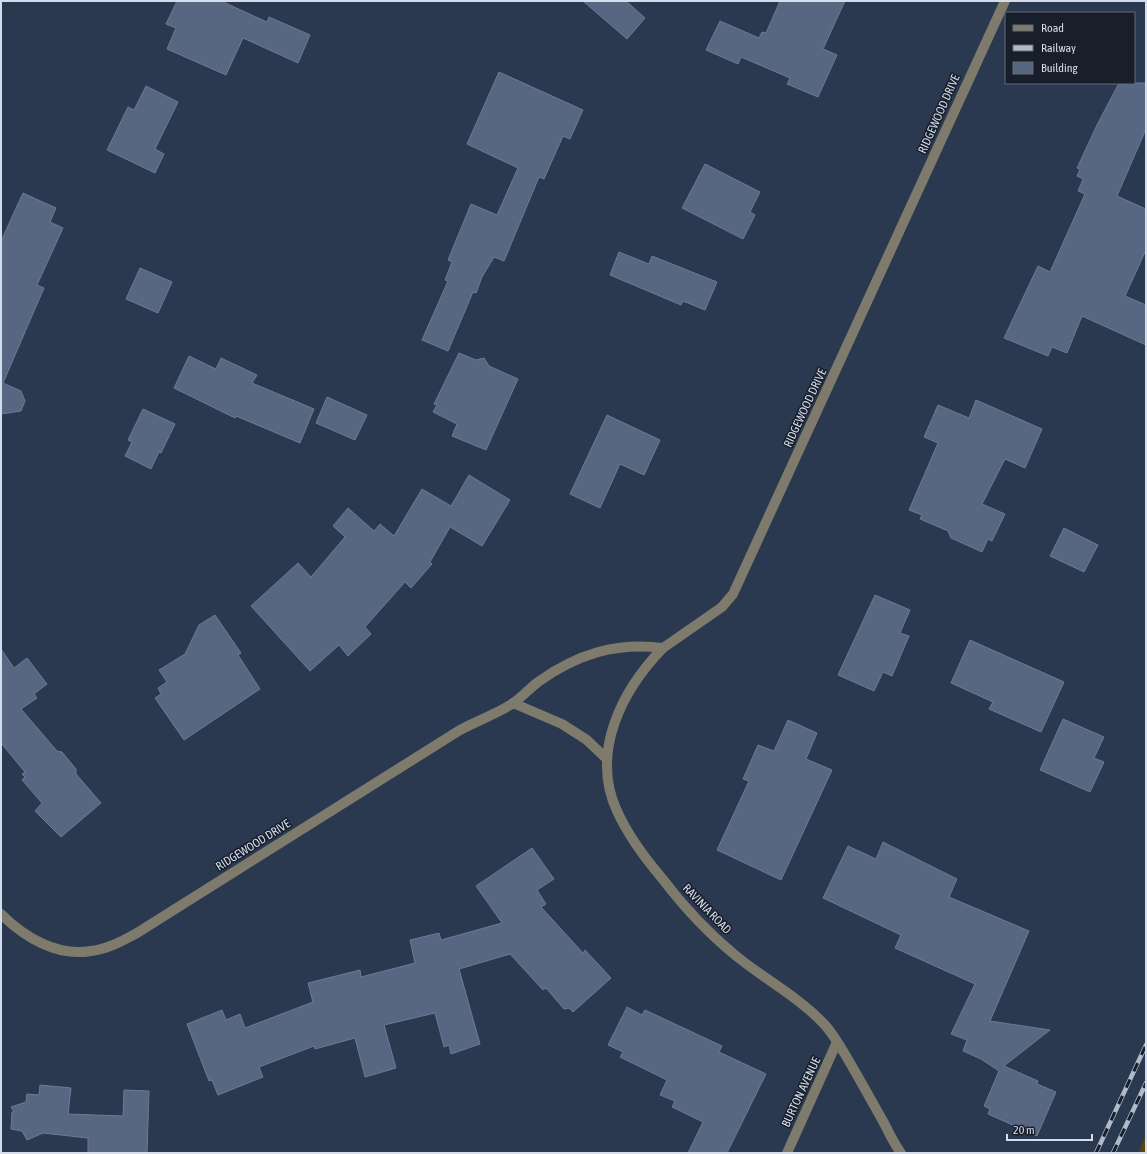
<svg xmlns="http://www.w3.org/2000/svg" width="1147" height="1154" viewBox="0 0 1147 1154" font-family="'Asap Condensed',sans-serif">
  <rect width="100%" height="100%" fill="#2a3850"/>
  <path fill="#564614" d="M 1146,1135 L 1146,1153 L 1138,1153 Z"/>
  <g fill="#576781" stroke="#6b7b96">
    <path d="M 177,1 L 221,1 L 267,22 L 269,17 L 310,35 L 298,63 L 243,38 L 226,75 L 167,49 L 176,28 L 166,24 Z"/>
    <path d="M 583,1 L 626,1 L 645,18 L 627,39 Z"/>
    <path d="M 780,1 L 845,1 L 823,49 L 837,55 L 818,97 L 787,84 L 790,78 L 741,57 L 738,64 L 706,50 L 720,21 L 759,38 L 762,32 L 766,33 Z"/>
    <path d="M 499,72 L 583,110 L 570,139 L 563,136 L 544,179 L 539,177 L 504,261 L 494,257 L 482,277 L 476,293 L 473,292 L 448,351 L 422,340 L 448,281 L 445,280 L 452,262 L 448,260 L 471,204 L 497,215 L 518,168 L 467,144 Z"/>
    <path d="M 1119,83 L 1146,83 L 1146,129 L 1117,196 L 1146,209 L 1146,250 L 1125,296 L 1146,305 L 1146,345 L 1082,316 L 1067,353 L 1052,347 L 1048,356 L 1004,338 L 1038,266 L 1050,272 L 1085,194 L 1078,191 L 1083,179 L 1077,176 L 1080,169 L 1077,168 L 1097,125 Z"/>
    <path d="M 146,86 L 178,102 L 155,149 L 164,154 L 155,173 L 107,150 L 128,107 L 134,110 Z"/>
    <path d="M 705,164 L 760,192 L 750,212 L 755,215 L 743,239 L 682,208 Z"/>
    <path d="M 23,193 L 56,208 L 50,222 L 63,228 L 37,285 L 44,288 L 3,383 L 21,391 L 25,401 L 21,411 L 1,414 L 1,241 Z"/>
    <path d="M 619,252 L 649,264 L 652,256 L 717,282 L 705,310 L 683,301 L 681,305 L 610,275 Z"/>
    <path d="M 140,268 L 172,282 L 158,313 L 126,299 Z"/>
    <path d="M 459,353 L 476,360 L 484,358 L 489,366 L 518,379 L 486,450 L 452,436 L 457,424 L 433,412 L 437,405 L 434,404 Z"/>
    <path d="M 189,356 L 216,369 L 221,358 L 257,375 L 252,383 L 314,409 L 300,443 L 236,416 L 235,418 L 174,388 Z"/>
    <path d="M 327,397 L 367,415 L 355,440 L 316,423 Z"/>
    <path d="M 976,400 L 1042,429 L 1025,468 L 1005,459 L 982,504 L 1005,514 L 992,541 L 988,539 L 982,552 L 951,538 L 948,531 L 920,519 L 922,515 L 909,510 L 938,443 L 924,437 L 938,405 L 969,418 Z"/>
    <path d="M 143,409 L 175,424 L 161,453 L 159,452 L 151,469 L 125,456 L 132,442 L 128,440 Z"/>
    <path d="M 607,415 L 660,440 L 644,475 L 620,464 L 600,508 L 570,494 Z"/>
    <path d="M 469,475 L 510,500 L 482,546 L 450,527 L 430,562 L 432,564 L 411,588 L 405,582 L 365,627 L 371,634 L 348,656 L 339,645 L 310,671 L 251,606 L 298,563 L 311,577 L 345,537 L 333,526 L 348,508 L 374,531 L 380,524 L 394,536 L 422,489 L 451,506 Z"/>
    <path d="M 1064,528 L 1098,545 L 1084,572 L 1050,556 Z"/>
    <path d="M 875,595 L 910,610 L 900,633 L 909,636 L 892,676 L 883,672 L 874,691 L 838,675 Z"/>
    <path d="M 215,615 L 241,653 L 238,655 L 260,689 L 184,740 L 155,698 L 161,694 L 158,688 L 167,682 L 159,670 L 185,654 L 199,625 Z"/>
    <path d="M 970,640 L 1064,682 L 1041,732 L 989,709 L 993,702 L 951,683 Z"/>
    <path d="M 1,649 L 14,668 L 27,658 L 47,684 L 34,694 L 37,698 L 21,709 L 57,751 L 62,752 L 76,769 L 76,774 L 101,803 L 61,837 L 35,811 L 42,803 L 22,780 L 25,777 L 22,774 L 25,772 L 1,743 Z"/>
    <path d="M 1063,719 L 1104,737 L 1094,758 L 1104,762 L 1090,792 L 1040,770 Z"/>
    <path d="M 788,720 L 817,733 L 806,759 L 832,770 L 781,880 L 717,850 L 749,781 L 743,779 L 758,745 L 774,751 Z"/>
    <path d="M 883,842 L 957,879 L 949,897 L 1029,931 L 990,1021 L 1050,1030 L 1004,1066 L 1038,1081 L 1037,1084 L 1056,1092 L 1037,1136 L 988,1114 L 990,1109 L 984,1106 L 999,1071 L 981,1059 L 963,1051 L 967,1040 L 951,1034 L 975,984 L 895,948 L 901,935 L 823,898 L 848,846 L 876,859 Z"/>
    <path d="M 532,848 L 554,879 L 537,890 L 546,904 L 541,907 L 583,953 L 585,950 L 611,978 L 573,1012 L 569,1008 L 564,1009 L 546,988 L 543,990 L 510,954 L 459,969 L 480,1044 L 451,1054 L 449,1045 L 444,1047 L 435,1013 L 384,1025 L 396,1068 L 365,1077 L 355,1038 L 315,1049 L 314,1046 L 259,1067 L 263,1077 L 218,1095 L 212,1080 L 209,1081 L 187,1024 L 222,1010 L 226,1020 L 240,1014 L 245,1028 L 313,1002 L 308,983 L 360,970 L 361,977 L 415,963 L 410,940 L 439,933 L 441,940 L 502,923 L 476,886 Z"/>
    <path d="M 627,1007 L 642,1015 L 645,1010 L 722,1046 L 719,1052 L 766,1074 L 727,1153 L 688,1153 L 703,1122 L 672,1107 L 675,1101 L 660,1095 L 667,1080 L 620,1057 L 623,1052 L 608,1045 Z"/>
    <path d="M 40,1085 L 71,1088 L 68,1114 L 123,1116 L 124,1090 L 149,1091 L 147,1153 L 88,1153 L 88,1138 L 43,1133 L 27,1140 L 22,1131 L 11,1129 L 12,1112 L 14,1112 L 11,1107 L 26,1102 L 27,1094 L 39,1095 Z"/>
  </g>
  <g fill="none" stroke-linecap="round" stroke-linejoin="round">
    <g stroke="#7e7a6c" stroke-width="10">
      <path d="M 663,648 C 622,690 590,752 617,811 C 628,835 644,857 661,877 C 683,906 707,932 735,955 C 764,979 799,997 825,1025 C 833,1034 840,1046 846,1056 C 859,1078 871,1100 884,1123 C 889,1133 894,1144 901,1153"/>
      <path d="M 513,703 L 562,724 L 587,740 L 607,759"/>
      <path d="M 1,914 C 24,937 57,957 91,951 C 108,949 122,941 137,933 L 460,730 C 477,721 496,714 512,704 C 521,698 529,689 538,682 C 577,654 616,642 663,648 L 722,607 L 733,594 L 1005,1"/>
      <path d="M 787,1153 L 837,1042"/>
    </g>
    <defs>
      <g id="rail">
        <path d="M 1096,1153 L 1146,1045"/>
        <path d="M 1113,1153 L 1146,1083"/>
      </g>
    </defs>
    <use href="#rail" stroke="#b0bacb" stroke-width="4.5"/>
    <use href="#rail" stroke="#191f2a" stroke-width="3" stroke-dasharray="9" stroke-linecap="butt"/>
  </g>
  <g text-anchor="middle" stroke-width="3" stroke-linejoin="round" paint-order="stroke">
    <g font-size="12" fill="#d4ddec" stroke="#191f2a">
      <text transform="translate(939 114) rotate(-66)" y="4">RIDGEWOOD DRIVE</text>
      <text transform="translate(805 408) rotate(-65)" y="4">RIDGEWOOD DRIVE</text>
      <text transform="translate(253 845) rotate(-32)" y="4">RIDGEWOOD DRIVE</text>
      <text transform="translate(707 909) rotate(46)" y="4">RAVINIA ROAD</text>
      <text transform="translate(801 1092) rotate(-65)" y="4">BURTON AVENUE</text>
    </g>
  </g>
  <rect width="1147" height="1154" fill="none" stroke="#d4ddec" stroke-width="4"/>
  <rect x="1005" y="12" width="130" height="72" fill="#191f2a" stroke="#646b78"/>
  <rect x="1013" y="25" width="20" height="6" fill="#7e7a6c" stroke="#646b78"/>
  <text x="1041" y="32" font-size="12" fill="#d4ddec">Road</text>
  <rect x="1013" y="45" width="20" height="6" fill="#b0bacb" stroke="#646b78"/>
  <text x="1041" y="52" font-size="12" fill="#d4ddec">Railway</text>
  <rect x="1013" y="62" width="20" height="12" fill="#576781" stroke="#646b78"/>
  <text x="1041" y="72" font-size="12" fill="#d4ddec">Building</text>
  <path d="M1007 1134v6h85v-6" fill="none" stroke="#d4ddec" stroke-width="2"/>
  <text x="1013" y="1134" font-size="12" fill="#d4ddec" stroke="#191f2a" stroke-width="3" paint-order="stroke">20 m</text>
</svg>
